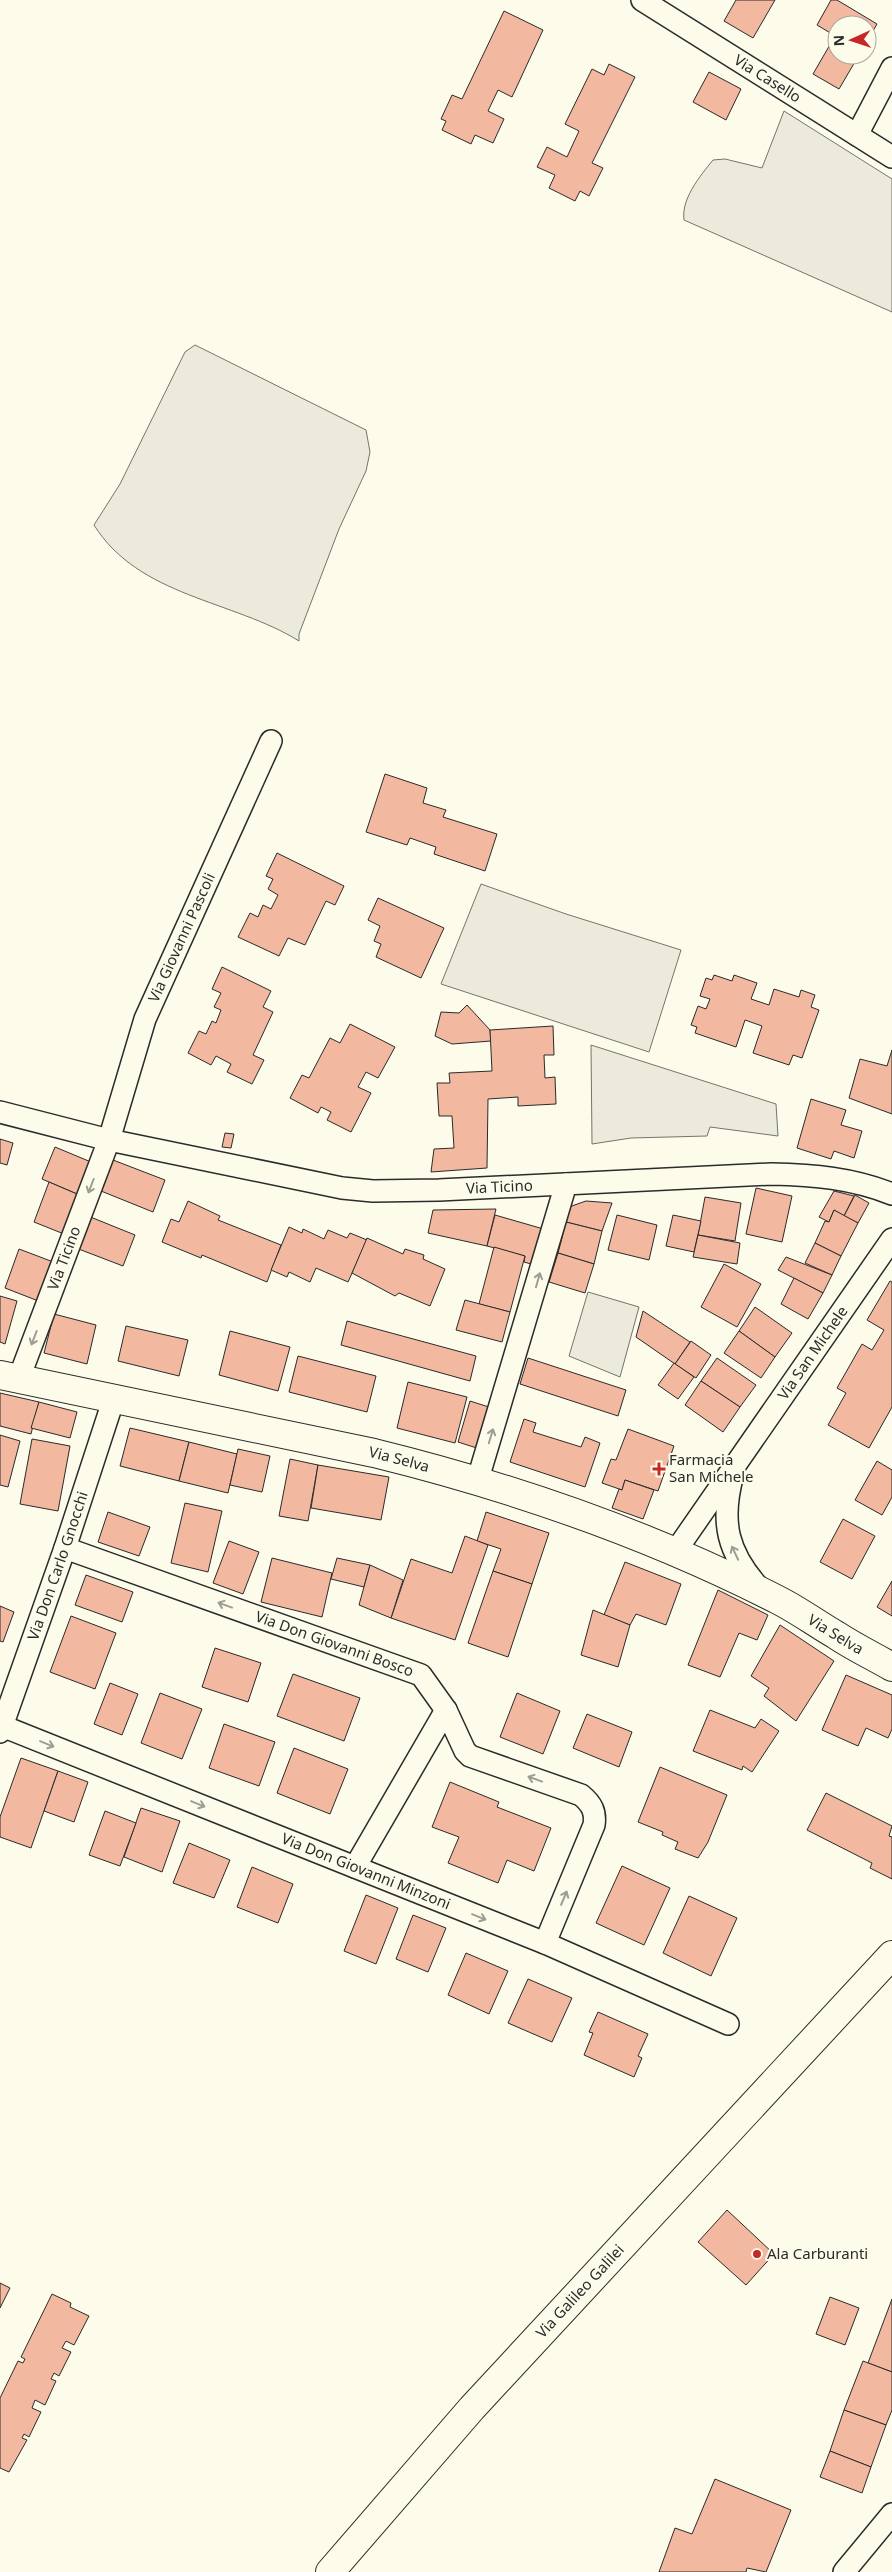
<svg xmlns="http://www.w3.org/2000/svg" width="892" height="2572" viewBox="0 0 892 2572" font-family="'Noto Sans',sans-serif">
  <rect width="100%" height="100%" fill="#fdfbea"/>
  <g fill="#ecebdb" stroke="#74746e">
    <path d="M 784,111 L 892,179 L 892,312 L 684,220 C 681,199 700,176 713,160 L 725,159 L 762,168 Z"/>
    <path d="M 195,345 L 366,430 L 370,452 L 366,471 L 339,529 L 299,634 L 299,641 C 233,600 139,597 94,525 L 120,484 L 185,352 Z"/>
    <path d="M 481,884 L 566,914 L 681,950 L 649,1052 L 441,984 Z"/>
  </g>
  <g fill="#eceadb" stroke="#74746e">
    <path d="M 591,1045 L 776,1104 L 778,1136 L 710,1127 L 707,1136 L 631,1138 L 592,1144 Z"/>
    <path d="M 588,1292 L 639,1307 L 620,1377 L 569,1356 Z"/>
  </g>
  <g fill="#f2b8a0" stroke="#2b2b2b">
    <path d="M 736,0 L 775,0 L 753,38 L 724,21 Z"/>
    <path d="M 831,0 L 837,0 L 877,24 L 867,41 L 867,25 L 837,25 L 837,37 L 817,25 Z"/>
    <path d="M 504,11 L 543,30 L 512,97 L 498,90 L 488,111 L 504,119 L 493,143 L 475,135 L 471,144 L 442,130 L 446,121 L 441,119 L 452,95 L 462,99 Z"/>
    <path d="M 835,36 L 837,38 L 837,55 L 859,55 L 839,89 L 813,74 Z"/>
    <path d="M 609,64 L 635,77 L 592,163 L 603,168 L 589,196 L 580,191 L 575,201 L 549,188 L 555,175 L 537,167 L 547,147 L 567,157 L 579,131 L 565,124 L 592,69 L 604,75 Z"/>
    <path d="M 709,72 L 741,89 L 726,120 L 693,102 Z"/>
    <path d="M 385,774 L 427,788 L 423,803 L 446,810 L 443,817 L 497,834 L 485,871 L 434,854 L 436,847 L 410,838 L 407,845 L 366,832 Z"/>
    <path d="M 277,853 L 344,886 L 335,905 L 326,901 L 305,945 L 288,938 L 279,956 L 238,937 L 250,913 L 258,917 L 263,905 L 271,909 L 278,895 L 268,889 L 273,879 L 266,876 Z"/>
    <path d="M 378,898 L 444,928 L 421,978 L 376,957 L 381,944 L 374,941 L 380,926 L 368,920 Z"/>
    <path d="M 222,967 L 271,991 L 263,1007 L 273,1012 L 253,1055 L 264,1060 L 252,1084 L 227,1072 L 231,1064 L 216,1056 L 211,1065 L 188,1053 L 199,1031 L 206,1034 L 212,1021 L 216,1023 L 221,1010 L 214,1007 L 221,993 L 212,989 Z"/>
    <path d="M 714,975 L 732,981 L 734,975 L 757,983 L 751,999 L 769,1005 L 774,989 L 799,997 L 801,990 L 815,995 L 811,1007 L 819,1010 L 802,1058 L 793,1055 L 789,1065 L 753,1053 L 762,1026 L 745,1020 L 736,1047 L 695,1033 L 697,1027 L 691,1025 L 698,1006 L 706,1009 L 710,999 L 700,996 L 706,978 L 712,980 Z"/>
    <path d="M 467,1005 L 490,1030 L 491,1041 L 452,1044 L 435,1036 L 441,1012 L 459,1013 Z"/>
    <path d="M 350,1024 L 395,1047 L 378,1078 L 366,1072 L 358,1087 L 371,1093 L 351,1132 L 327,1120 L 331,1112 L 321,1107 L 318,1113 L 290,1098 L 302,1075 L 309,1078 L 330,1038 L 340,1043 Z"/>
    <path d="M 553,1026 L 554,1055 L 544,1055 L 545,1078 L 555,1077 L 556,1104 L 518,1106 L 518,1097 L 488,1099 L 487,1168 L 431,1172 L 434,1149 L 454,1148 L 452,1116 L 439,1116 L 437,1083 L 450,1083 L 449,1073 L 492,1071 L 490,1030 Z"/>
    <path d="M 892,1050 L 892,1114 L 849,1098 L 860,1059 L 887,1066 Z"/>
    <path d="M 811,1099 L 846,1110 L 841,1125 L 862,1131 L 854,1158 L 834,1151 L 831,1159 L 797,1148 Z"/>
    <path d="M 225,1133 L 234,1134 L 231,1148 L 222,1147 Z"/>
    <path d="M 0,1139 L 13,1143 L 7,1165 L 0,1163 Z"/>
    <path d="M 55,1147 L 91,1162 L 77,1194 L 42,1179 Z"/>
    <path d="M 113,1160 L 165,1180 L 153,1212 L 101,1191 Z"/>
    <path d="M 49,1182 L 77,1194 L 64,1234 L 34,1222 Z"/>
    <path d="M 756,1188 L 792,1196 L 782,1242 L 746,1234 Z"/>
    <path d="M 834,1191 L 854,1196 L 844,1216 L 834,1210 L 829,1222 L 819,1217 Z"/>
    <path d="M 855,1195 L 869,1203 L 858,1223 L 844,1216 Z"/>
    <path d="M 705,1197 L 741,1203 L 735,1241 L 698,1235 Z"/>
    <path d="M 188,1201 L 220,1216 L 218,1220 L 281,1245 L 267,1282 L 202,1255 L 201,1258 L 162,1242 L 171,1219 L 179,1222 Z"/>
    <path d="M 586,1201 L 612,1203 L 602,1231 L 566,1222 L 569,1207 Z"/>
    <path d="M 496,1209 L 487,1246 L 428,1233 L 433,1210 Z"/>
    <path d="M 834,1210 L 858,1223 L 841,1256 L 815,1243 L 825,1221 L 829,1222 Z"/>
    <path d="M 495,1215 L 547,1230 L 538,1266 L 524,1262 L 525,1256 L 487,1246 Z"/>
    <path d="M 617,1215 L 657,1225 L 649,1260 L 608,1250 Z"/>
    <path d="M 673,1215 L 701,1221 L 694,1252 L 666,1246 Z"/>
    <path d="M 88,1216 L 135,1235 L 123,1266 L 76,1248 Z"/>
    <path d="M 566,1222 L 602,1231 L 594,1264 L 558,1253 Z"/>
    <path d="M 289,1227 L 302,1233 L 303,1229 L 324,1239 L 328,1230 L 347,1238 L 350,1233 L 367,1240 L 348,1282 L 316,1268 L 310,1282 L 289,1272 L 287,1277 L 271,1270 Z"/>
    <path d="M 698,1235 L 740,1243 L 737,1264 L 693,1257 Z"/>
    <path d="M 367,1238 L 403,1254 L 405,1249 L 424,1255 L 423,1259 L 445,1269 L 430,1306 L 399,1293 L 395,1296 L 352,1273 Z"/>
    <path d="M 815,1243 L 841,1256 L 832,1275 L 805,1263 Z"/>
    <path d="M 494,1247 L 525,1256 L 510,1312 L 479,1304 Z"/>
    <path d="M 19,1249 L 56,1263 L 41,1302 L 5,1288 Z"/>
    <path d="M 558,1253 L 594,1264 L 585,1293 L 549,1282 Z"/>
    <path d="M 786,1257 L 832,1275 L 823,1293 L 778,1270 Z"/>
    <path d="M 724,1264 L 761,1284 L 737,1327 L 701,1307 Z"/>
    <path d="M 794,1278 L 823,1293 L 808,1319 L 781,1304 Z"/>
    <path d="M 890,1281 L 892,1282 L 892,1407 L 869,1448 L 828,1425 L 846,1393 L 837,1388 L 862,1344 L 872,1350 L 884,1330 L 867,1320 Z"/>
    <path d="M 0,1296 L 17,1301 L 5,1344 L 0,1342 Z"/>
    <path d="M 465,1300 L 510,1312 L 502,1342 L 456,1330 Z"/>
    <path d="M 755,1307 L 792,1333 L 775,1357 L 739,1331 Z"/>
    <path d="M 643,1311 L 690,1342 L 675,1364 L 636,1337 Z"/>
    <path d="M 54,1314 L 96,1325 L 87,1364 L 44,1353 Z"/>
    <path d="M 347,1321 L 476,1356 L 470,1381 L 341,1345 Z"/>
    <path d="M 126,1326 L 188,1340 L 179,1376 L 118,1361 Z"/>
    <path d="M 230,1331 L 290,1347 L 278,1391 L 219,1375 Z"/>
    <path d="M 739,1331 L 775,1357 L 761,1378 L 724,1353 Z"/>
    <path d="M 691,1341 L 711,1355 L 696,1378 L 675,1364 Z"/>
    <path d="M 298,1356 L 376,1376 L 367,1412 L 289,1392 Z"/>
    <path d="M 528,1358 L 626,1390 L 618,1416 L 520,1384 Z"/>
    <path d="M 717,1358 L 756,1385 L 740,1407 L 701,1381 Z"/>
    <path d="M 674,1363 L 694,1377 L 678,1399 L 658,1385 Z"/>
    <path d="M 701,1381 L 740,1407 L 723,1432 L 685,1405 Z"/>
    <path d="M 408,1382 L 467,1397 L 455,1443 L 397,1428 Z"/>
    <path d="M 0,1393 L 39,1402 L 31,1434 L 0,1426 Z"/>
    <path d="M 470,1401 L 495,1409 L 483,1450 L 458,1442 Z"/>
    <path d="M 39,1402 L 77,1412 L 70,1438 L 31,1428 Z"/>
    <path d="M 524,1419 L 536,1423 L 533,1432 L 581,1447 L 585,1437 L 600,1443 L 585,1487 L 510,1462 Z"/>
    <path d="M 130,1428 L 189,1442 L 179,1481 L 120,1466 Z"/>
    <path d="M 628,1429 L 674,1446 L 658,1491 L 625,1480 L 622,1490 L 602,1483 L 611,1459 L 616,1460 Z"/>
    <path d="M 0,1435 L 20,1441 L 8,1487 L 0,1485 Z"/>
    <path d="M 32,1439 L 70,1446 L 58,1511 L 20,1504 Z"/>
    <path d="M 189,1442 L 237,1454 L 228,1493 L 179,1481 Z"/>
    <path d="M 238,1449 L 270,1456 L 262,1492 L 230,1485 Z"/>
    <path d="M 290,1459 L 318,1465 L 308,1521 L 279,1516 Z"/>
    <path d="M 877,1461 L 892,1470 L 892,1497 L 882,1515 L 855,1500 Z"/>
    <path d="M 318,1465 L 389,1477 L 381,1520 L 311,1508 Z"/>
    <path d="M 625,1480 L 654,1490 L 643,1519 L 612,1508 L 619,1489 L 622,1490 Z"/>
    <path d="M 185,1503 L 222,1511 L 208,1572 L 171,1563 Z"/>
    <path d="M 108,1512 L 150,1527 L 139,1556 L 98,1542 Z"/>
    <path d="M 486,1512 L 549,1533 L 532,1584 L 493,1571 L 501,1549 L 477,1541 Z"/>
    <path d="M 843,1519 L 875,1536 L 852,1579 L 820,1562 Z"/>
    <path d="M 465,1536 L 488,1545 L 455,1640 L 391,1618 L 411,1559 L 452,1573 Z"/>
    <path d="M 229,1541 L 259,1552 L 243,1594 L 213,1583 Z"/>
    <path d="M 272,1558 L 332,1573 L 322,1617 L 261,1602 Z"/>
    <path d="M 337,1558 L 370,1565 L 364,1587 L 331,1579 Z"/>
    <path d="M 625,1562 L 681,1584 L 666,1625 L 636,1614 L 630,1625 L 604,1615 Z"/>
    <path d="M 370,1565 L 403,1580 L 391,1618 L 359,1605 Z"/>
    <path d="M 493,1571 L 532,1584 L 508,1657 L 468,1643 Z"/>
    <path d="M 86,1575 L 133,1592 L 122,1622 L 75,1605 Z"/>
    <path d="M 892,1581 L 892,1616 L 877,1607 Z"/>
    <path d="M 718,1590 L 768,1615 L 757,1640 L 739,1633 L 720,1677 L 688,1665 Z"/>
    <path d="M 0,1606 L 14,1612 L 3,1642 L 0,1641 Z"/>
    <path d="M 593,1610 L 630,1625 L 618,1667 L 581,1655 Z"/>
    <path d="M 71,1616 L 116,1633 L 95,1689 L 50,1672 Z"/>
    <path d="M 780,1625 L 834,1661 L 796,1721 L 764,1696 L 769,1688 L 751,1676 Z"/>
    <path d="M 215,1648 L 261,1663 L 248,1702 L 202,1687 Z"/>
    <path d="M 293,1674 L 360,1698 L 344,1741 L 277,1716 Z"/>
    <path d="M 846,1675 L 892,1695 L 892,1729 L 888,1738 L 866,1728 L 858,1746 L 822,1730 Z"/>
    <path d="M 110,1683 L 138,1694 L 122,1735 L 94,1724 Z"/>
    <path d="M 160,1693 L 202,1709 L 182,1759 L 141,1743 Z"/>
    <path d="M 517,1693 L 560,1711 L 543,1754 L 500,1737 Z"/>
    <path d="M 710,1710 L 755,1728 L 761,1719 L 779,1731 L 752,1772 L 743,1766 L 742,1770 L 693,1751 Z"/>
    <path d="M 587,1714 L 632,1732 L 619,1767 L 573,1748 Z"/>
    <path d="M 224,1724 L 275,1742 L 259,1786 L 209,1768 Z"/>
    <path d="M 294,1748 L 348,1769 L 330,1814 L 277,1793 Z"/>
    <path d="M 21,1758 L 58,1771 L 31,1848 L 0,1837 L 0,1817 Z"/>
    <path d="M 660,1767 L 727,1795 L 708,1842 L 698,1858 L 675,1849 L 678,1842 L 662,1835 L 663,1832 L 638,1822 Z"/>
    <path d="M 58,1771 L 88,1782 L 74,1822 L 44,1811 Z"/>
    <path d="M 450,1782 L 499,1802 L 497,1807 L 551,1828 L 534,1871 L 507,1860 L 498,1883 L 448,1863 L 459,1837 L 432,1827 Z"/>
    <path d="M 826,1793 L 892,1826 L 889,1836 L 892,1837 L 892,1879 L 870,1868 L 872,1863 L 807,1830 Z"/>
    <path d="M 141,1808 L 180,1821 L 162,1872 L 124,1857 Z"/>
    <path d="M 105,1811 L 136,1823 L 120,1866 L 89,1855 Z"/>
    <path d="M 189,1843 L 230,1860 L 214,1898 L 173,1883 Z"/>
    <path d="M 622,1866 L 670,1888 L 644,1945 L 596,1923 Z"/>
    <path d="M 252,1867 L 293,1884 L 278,1923 L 237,1907 Z"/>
    <path d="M 366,1895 L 398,1908 L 376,1964 L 344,1951 Z"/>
    <path d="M 689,1896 L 737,1918 L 711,1976 L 663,1953 Z"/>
    <path d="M 413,1915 L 446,1928 L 428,1972 L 396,1959 Z"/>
    <path d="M 466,1953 L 508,1971 L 489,2014 L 448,1995 Z"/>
    <path d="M 528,1979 L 572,1998 L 552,2042 L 508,2023 Z"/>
    <path d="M 598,2012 L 648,2034 L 638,2056 L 642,2058 L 634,2077 L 584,2055 L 593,2033 L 589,2032 Z"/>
    <path d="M 727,2210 L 774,2254 L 746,2285 L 698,2242 Z"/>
    <path d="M 0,2283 L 10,2288 L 0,2308 Z"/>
    <path d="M 52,2294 L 71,2303 L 70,2307 L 89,2316 L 74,2345 L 66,2341 L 62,2348 L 71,2352 L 59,2376 L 54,2373 L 51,2379 L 56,2381 L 45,2405 L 35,2400 L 32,2408 L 41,2412 L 29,2437 L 24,2434 L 22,2438 L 27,2440 L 9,2472 L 0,2468 L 0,2398 L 18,2361 L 23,2363 L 25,2359 L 21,2357 Z"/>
    <path d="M 830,2297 L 859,2308 L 845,2345 L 816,2334 Z"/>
    <path d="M 892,2299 L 892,2372 L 868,2363 Z"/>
    <path d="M 863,2361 L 892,2372 L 892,2410 L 886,2425 L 844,2410 Z"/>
    <path d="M 844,2410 L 886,2425 L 871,2467 L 830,2451 Z"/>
    <path d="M 830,2451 L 871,2467 L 862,2493 L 820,2477 Z"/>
    <path d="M 715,2479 L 791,2510 L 766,2572 L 747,2568 L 746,2572 L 659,2572 L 675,2528 L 692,2534 Z"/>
  </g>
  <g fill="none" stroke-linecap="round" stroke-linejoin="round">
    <defs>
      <g id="street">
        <path id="s1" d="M 642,0 L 892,157"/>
        <path d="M 857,135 L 892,68"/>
        <path id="s2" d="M 0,1112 L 109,1140 L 342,1188 L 373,1191 L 439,1190 L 771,1174 C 814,1175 852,1178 892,1194"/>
        <path id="s3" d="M 19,1378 L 109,1140 L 145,1019 L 271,741"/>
        <path d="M 733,1474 C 720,1522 727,1553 761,1590"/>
        <path d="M 477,1482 L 566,1184"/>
        <path id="s4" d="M 65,1548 L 421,1675 L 446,1710 L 465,1751 L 470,1756 L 581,1795 C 592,1804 596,1812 594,1825 L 545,1943"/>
        <path id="s5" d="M 675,1552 L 892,1239"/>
        <path id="s6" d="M 2,1726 L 545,1943 L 728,2024"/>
        <path id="s7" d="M 0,1732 L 65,1548 L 114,1398"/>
        <path d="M 355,1867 L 446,1710"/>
        <path d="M 844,2572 L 892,2514"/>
      </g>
      <g id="secondary">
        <path id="s8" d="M 0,1375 L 374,1453 C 512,1487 651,1535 778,1600 C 798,1610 817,1624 836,1635 C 854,1647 873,1656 892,1667"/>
      </g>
      <g id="primary">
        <path id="s9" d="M 330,2572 L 472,2408 L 892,1955"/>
      </g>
    </defs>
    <use href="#street" stroke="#2b2b2b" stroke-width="24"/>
    <use href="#secondary" stroke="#2b2b2b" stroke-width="30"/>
    <use href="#primary" stroke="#2b2b2b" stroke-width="30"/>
    <use href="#street" stroke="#fdfbea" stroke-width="21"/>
    <use href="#secondary" stroke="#fdfbea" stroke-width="28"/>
    <use href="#primary" stroke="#fdfbea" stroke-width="28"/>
  </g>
  <defs><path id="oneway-shaft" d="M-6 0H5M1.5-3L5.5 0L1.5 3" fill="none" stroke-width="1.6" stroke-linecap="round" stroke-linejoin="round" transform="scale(1.25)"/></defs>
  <g stroke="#9e9d94">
    <use href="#oneway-shaft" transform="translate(91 1186) rotate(111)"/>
    <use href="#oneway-shaft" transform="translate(538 1280) rotate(-74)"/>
    <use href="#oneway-shaft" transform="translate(34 1338) rotate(111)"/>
    <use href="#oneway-shaft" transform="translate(491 1436) rotate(-73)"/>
    <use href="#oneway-shaft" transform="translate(735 1553) rotate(-115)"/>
    <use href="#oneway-shaft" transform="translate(225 1605) rotate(-160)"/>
    <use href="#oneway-shaft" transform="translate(47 1744) rotate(22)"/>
    <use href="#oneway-shaft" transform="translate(535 1779) rotate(-160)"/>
    <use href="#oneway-shaft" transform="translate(198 1804) rotate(22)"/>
    <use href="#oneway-shaft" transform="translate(564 1898) rotate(-67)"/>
    <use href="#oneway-shaft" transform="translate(479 1917) rotate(22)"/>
  </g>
  <g fill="#c62828" stroke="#fdfbea" stroke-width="2">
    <path d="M656.5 1461.5h5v5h5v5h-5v5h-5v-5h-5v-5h5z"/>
    <circle cx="757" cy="2254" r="5"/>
  </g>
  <g text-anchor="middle" stroke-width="4" stroke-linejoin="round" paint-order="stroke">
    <g font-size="15" fill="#2b2b2b" stroke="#fdfbea">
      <text dy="5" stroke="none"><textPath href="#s1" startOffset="148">Via Casello</textPath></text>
      <text dy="5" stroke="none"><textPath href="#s3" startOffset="470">Via Giovanni Pascoli</textPath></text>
      <text dy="5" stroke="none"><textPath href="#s2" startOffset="508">Via Ticino</textPath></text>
      <text dy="5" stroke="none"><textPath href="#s3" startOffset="128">Via Ticino</textPath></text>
      <text dy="5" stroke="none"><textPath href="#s5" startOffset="242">Via San Michele</textPath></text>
      <text dy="5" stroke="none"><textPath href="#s8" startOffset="408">Via Selva</textPath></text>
      <text dy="5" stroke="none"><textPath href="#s7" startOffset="176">Via Don Carlo Gnocchi</textPath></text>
      <text dy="5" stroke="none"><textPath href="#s8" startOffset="880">Via Selva</textPath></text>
      <text dy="5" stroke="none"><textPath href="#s4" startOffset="286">Via Don Giovanni Bosco</textPath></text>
      <text dy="5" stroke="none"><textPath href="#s6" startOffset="392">Via Don Giovanni Minzoni</textPath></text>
      <text dy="5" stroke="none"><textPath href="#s9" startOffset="376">Via Galileo Galilei</textPath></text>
    </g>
    <g font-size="15" fill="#2b2b2b" stroke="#fdfbea" text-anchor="start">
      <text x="669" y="1465">Farmacia<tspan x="669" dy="17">San Michele</tspan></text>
      <text x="767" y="2259">Ala Carburanti</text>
    </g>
  </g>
  <g transform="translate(852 40) rotate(267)"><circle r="24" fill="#fdfbea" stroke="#a9a89e"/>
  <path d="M0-4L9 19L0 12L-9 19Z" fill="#c62828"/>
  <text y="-8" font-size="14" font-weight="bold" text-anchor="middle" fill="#2b2b2b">N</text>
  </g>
</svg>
